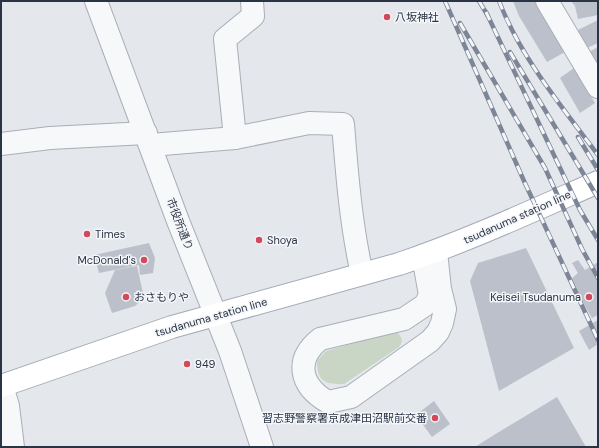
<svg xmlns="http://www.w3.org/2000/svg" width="599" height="448" viewBox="0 0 599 448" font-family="'DM Sans','Noto Sans JP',sans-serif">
  <rect width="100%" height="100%" fill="#e4e7ec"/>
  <path fill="#c9d6c5" d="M 393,332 L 397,332 C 402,338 404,340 399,347 L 344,384 C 325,385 317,381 317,361 L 326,351 Z"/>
  <g fill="#bbc0ca">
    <path d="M 513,1 L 538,1 L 543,9 L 540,11 L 565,52 L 547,62 L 519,16 Z"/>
    <path d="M 571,1 L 598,1 L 598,15 L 578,19 L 575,6 Z"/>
    <path d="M 598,20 L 598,43 L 587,48 L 578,30 Z"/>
    <path d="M 598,47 L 598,69 L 589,52 Z"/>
    <path d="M 574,68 L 595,103 L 580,113 L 560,78 Z"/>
    <path d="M 149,243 L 155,258 L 153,273 L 140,275 L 139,265 L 99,273 L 94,255 Z"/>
    <path d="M 526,248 L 574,348 L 499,391 L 470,281 L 478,263 Z"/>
    <path d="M 578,260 L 585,270 L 598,262 L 598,315 L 592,318 L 570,280 L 578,273 L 572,263 Z"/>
    <path d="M 137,266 L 144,298 L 135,306 L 112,313 L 105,293 L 115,270 Z"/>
    <path d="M 598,320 L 598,344 L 589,350 L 579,331 Z"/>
    <path d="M 557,397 L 586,447 L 475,447 L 494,435 Z"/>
    <path d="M 434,401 L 450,424 L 432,437 L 416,415 Z"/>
  </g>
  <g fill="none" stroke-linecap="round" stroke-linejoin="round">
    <defs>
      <g id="minor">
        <path d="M 96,1 L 178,221 L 230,351 L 262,447"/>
        <path d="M 547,1 L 598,87"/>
        <path d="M 235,138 L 225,39 L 253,16 L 252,1"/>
        <path d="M 1,144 L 50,138 L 146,133"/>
        <path d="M 151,145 L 235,138 L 309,123 L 343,124 C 347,175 351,225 362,274"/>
        <path d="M 423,256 L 430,295 L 425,305 L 404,319 L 320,339 C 294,360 300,386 328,402 L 351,397 L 430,341 L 438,332 L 442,323 L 445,309 L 440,289 L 436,252"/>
        <path d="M 2,386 L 8,406 L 13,447"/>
      </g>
      <path id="major" d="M 1,386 L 172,327 L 399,264 C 467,241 532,211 598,182"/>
    </defs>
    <use href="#minor" stroke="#a9aeb7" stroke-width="24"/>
    <use href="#major" stroke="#a3abb8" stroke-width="24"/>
    <use href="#minor" stroke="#f7f8fa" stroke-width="22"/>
    <use href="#major" stroke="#fff" stroke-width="22"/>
    <defs>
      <g id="rail">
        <path d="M 445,1 L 524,181 L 598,340"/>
        <path d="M 479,1 L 488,16"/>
        <path d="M 499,1 C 521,58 562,107 598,155"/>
        <path d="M 486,12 L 580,210 L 598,240"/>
        <path d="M 460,23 L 545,168 L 582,249 L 598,278"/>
        <path d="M 510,52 L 598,198"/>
        <path d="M 578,137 L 598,170"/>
      </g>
    </defs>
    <use href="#rail" stroke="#7d8696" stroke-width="4.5"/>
    <use href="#rail" stroke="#f4f6f9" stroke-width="3" stroke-dasharray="9" stroke-linecap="butt"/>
  </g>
  <g fill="#d1495b" stroke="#f4f6f9" stroke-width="1.5">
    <circle cx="387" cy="17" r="4"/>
    <circle cx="87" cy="234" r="4"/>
    <circle cx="259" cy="240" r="4"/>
    <circle cx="144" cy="260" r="4"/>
    <circle cx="126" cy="297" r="4"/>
    <circle cx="589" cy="297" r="4"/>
    <circle cx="187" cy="364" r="4"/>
    <circle cx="435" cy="418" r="4"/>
  </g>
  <g text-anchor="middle" stroke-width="3" stroke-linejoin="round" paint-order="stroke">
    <g font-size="11" fill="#2b3445" stroke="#f4f6f9" text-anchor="start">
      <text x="395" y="21">八坂神社</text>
      <text x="95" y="238">Times</text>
      <text x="267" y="244">Shoya</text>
      <text x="136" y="264" text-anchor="end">McDonald's</text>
      <text x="134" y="301">おさもりや</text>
      <text x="581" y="301" text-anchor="end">Keisei Tsudanuma</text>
      <text x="195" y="368">949</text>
      <text x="427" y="422" text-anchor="end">習志野警察署京成津田沼駅前交番</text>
    </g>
    <g font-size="11" fill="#2b3445" stroke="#f4f6f9">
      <text transform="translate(517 217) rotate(-24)" y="4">tsudanuma station line</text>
      <text transform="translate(180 224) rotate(69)" y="4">市役所通り</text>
      <text transform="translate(211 317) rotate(-16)" y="4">tsudanuma station line</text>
    </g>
  </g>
  <rect width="599" height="448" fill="none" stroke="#2b3445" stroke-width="4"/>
</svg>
